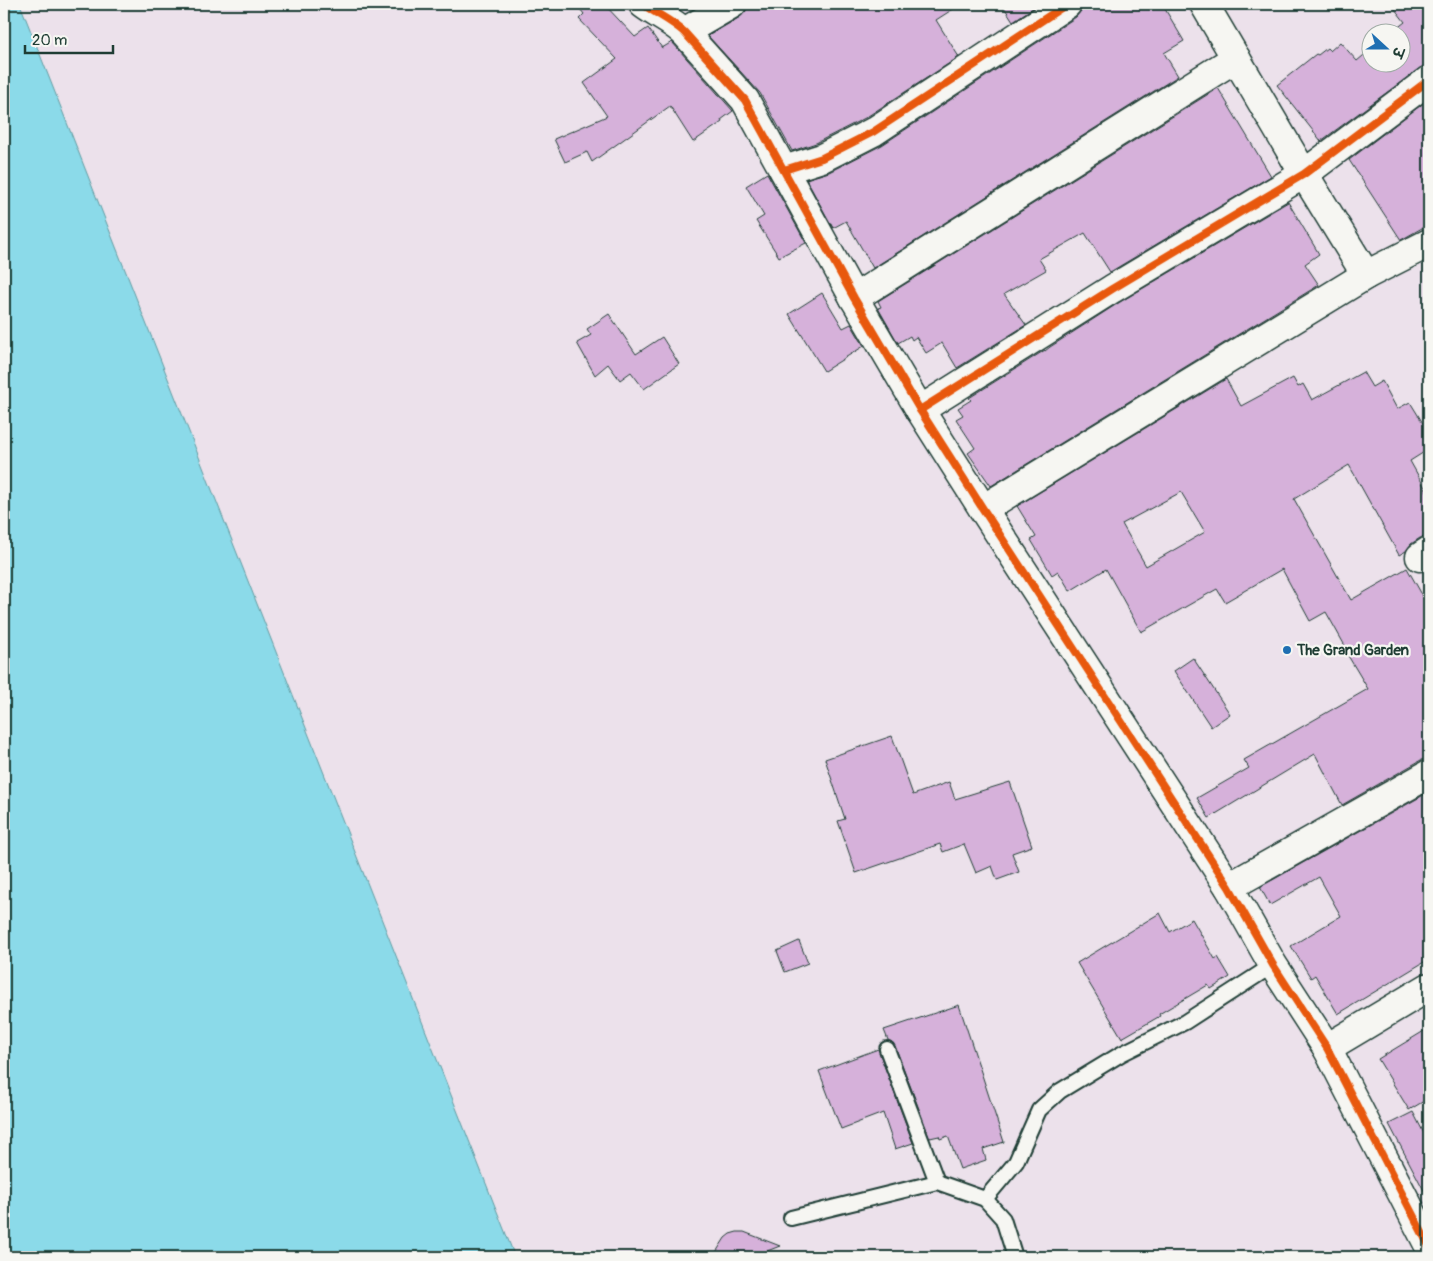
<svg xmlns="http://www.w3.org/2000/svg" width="1433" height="1261" viewBox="0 0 1433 1261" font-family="Pangolin,'Playpen Sans Deva',sans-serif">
  <rect width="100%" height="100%" fill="#ece1eb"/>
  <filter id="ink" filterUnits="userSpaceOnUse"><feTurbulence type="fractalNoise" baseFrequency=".02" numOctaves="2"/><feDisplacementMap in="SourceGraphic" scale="10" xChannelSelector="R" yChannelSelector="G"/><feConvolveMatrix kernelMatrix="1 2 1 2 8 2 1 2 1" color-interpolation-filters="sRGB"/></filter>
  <g filter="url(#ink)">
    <path fill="#8bdae9" stroke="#609ba1" d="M 4,4 L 20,4 L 515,1257 L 4,1257 Z"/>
    <g fill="#d6b1da" stroke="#1f3d34" fill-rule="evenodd">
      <path d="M 576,4 L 604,4 L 635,37 L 648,28 L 662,48 L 672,42 L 733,111 L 721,120 L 722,122 L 693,142 L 670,106 L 592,162 L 587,152 L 565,162 L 554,139 L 607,116 L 584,83 L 617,59 L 579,19 L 584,14 Z"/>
      <path d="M 748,4 L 961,4 L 936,20 L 959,57 L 865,118 L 816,143 L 792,151 L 760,93 L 708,36 L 740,17 L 746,11 Z"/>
      <path d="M 1002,4 L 1039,4 L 1013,21 Z"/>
      <path d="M 1083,4 L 1162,4 L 1184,41 L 1164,53 L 1178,76 L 873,268 L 846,221 L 833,228 L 806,179 L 829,172 L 882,145 L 1076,17 L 1081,11 Z"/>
      <path d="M 1391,4 L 1429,4 L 1429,65 L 1420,68 L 1321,141 L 1277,85 L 1316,54 L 1318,55 L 1327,48 L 1330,51 L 1340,42 L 1357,61 L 1370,50 L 1370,62 L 1400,62 L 1400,32 L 1392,32 L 1405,22 Z"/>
      <path d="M 1218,88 L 1271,176 L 1110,272 L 1085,233 L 1039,259 L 1046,270 L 1004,294 L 1026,325 L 957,368 L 942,343 L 926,353 L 916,337 L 912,340 L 910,336 L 898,343 L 878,308 L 881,307 L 878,301 Z"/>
      <path d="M 1429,99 L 1429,224 L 1401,240 L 1349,160 Z"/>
      <path d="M 767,173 L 806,243 L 779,257 L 756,221 L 764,216 L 746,186 Z"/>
      <path d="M 1288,202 L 1319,254 L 1305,264 L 1319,285 L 991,486 L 968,453 L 975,448 L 956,419 L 963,415 L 958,408 L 971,400 L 969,398 L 1045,350 L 1045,351 L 1050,347 L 1120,302 Z"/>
      <path d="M 822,293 L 843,328 L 851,324 L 864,346 L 824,371 L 789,314 Z"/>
      <path d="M 609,314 L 636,354 L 662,337 L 679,364 L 644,389 L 631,372 L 620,380 L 608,364 L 595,375 L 577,343 L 591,335 L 587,329 Z"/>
      <path d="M 1363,372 L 1372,387 L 1382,381 L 1397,409 L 1410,402 L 1429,433 L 1429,449 L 1410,461 L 1429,495 L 1429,536 L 1420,538 L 1411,544 L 1406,551 L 1399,555 L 1349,465 L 1294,499 L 1351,600 L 1407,568 L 1429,607 L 1429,758 L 1421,760 L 1342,805 L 1315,754 L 1209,818 L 1197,798 L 1249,768 L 1244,760 L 1368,689 L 1347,654 L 1349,653 L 1326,612 L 1310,621 L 1282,569 L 1225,602 L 1217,589 L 1141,632 L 1106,569 L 1070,591 L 1058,571 L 1052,575 L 1031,540 L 1036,537 L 1017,506 L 1226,379 L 1241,406 L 1293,378 L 1298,387 L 1303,384 L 1312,400 ZM 1181,492 L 1205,532 L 1146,566 L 1122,524 Z"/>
      <path d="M 1193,658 L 1230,714 L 1211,727 L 1174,671 Z"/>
      <path d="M 892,736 L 913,795 L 949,782 L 955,799 L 1010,782 L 1032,846 L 1012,853 L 1019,872 L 997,880 L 992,866 L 976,873 L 964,844 L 943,852 L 940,844 L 856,873 L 838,821 L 845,819 L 825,759 Z"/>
      <path d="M 1429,792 L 1429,959 L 1338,1014 L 1315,975 L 1311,978 L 1291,946 L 1341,916 L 1319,877 L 1270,905 L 1260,887 Z"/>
      <path d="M 1160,913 L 1170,932 L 1192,919 L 1215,959 L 1218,957 L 1230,977 L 1211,989 L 1208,985 L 1159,1014 L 1160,1016 L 1122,1038 L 1077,963 Z"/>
      <path d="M 799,941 L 808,963 L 785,972 L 777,951 Z"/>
      <path d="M 959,1005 L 1004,1142 L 983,1149 L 986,1160 L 960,1169 L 948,1136 L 940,1139 L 939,1136 L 930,1138 L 895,1046 L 892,1042 L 888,1040 L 884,1030 Z"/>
      <path d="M 1429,1028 L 1429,1098 L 1409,1110 L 1378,1059 Z"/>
      <path d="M 878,1049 L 913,1143 L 895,1149 L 883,1113 L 841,1129 L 819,1071 Z"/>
      <path d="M 1413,1112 L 1429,1143 L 1429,1200 L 1389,1124 Z"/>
      <path d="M 737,1232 L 744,1232 L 780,1246 L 752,1257 L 713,1257 L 725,1238 L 730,1234 Z"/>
    </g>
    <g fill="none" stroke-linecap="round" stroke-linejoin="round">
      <defs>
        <g id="lane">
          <path d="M 887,1049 L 937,1182"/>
          <path d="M 985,1199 L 1016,1162 L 1039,1110 L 1060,1091 L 1121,1054 L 1185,1022 L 1273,965"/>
          <path d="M 791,1218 L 937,1182 L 985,1199 L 1003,1219 L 1015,1257"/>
        </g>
        <g id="street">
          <path d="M 643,4 C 656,14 671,20 684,32 L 745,100 L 854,298 L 920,410 L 983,509 L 1229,887 L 1273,965 L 1327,1048 L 1429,1246"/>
          <path d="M 1204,4 L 1304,174 L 1366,275 L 1429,243"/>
          <path d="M 684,32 L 732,4"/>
          <path d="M 784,170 L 822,158 L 873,132 L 1067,4"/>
          <path d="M 854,298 L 1236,58"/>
          <path d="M 920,410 L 1112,289 L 1304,174 L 1429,80"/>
          <path d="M 983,509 L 1366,275"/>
          <path d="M 1420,557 L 1429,551"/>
          <path d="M 1229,887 L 1429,774"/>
          <path d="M 1327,1048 L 1429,987"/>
        </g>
      </defs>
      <use href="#lane" stroke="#1f3d34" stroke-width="18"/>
      <use href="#street" stroke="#1f3d34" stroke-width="31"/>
      <use href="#lane" stroke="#f6f6f2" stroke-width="14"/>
      <use href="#street" stroke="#f6f6f2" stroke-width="28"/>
      <defs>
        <g id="cycleway">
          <path d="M 643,4 C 656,14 671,20 684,32 L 745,100 L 854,298 L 920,410 L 983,509 L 1229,887 L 1273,965 L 1327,1048 L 1429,1246"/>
          <path d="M 784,170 L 822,158 L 873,132 L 1067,4"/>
          <path d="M 920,410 L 1112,289 L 1304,174 L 1429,80"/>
        </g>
      </defs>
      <use href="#cycleway" stroke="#f6f6f2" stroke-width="11"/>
      <use href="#cycleway" stroke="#e8590c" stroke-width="8"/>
    </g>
  </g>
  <circle fill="#1f6fb2" stroke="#f6f6f2" stroke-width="2" cx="1287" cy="650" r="5"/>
  <g text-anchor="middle" stroke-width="4.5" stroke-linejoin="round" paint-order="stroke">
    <g font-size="15" font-weight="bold" fill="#1f3d34" stroke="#f6f6f2" text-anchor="start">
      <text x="1297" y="655">The Grand Garden</text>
    </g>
  </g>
  <rect width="1433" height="1261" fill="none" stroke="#f6f6f2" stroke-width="20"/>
  <rect x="10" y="10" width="1413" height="1241" fill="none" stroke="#1f3d34" stroke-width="2" filter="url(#ink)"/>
  <g transform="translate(1386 48) rotate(111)"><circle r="24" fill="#f6f6f2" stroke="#a0aca6"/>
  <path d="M0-4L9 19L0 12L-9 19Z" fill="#1f6fb2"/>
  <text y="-8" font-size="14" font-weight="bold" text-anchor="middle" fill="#1f3d34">उ</text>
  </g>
  <path d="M25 45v8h88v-8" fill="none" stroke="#1f3d34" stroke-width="2.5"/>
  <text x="32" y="45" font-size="15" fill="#1f3d34" stroke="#f6f6f2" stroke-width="4" paint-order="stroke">20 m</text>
</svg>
